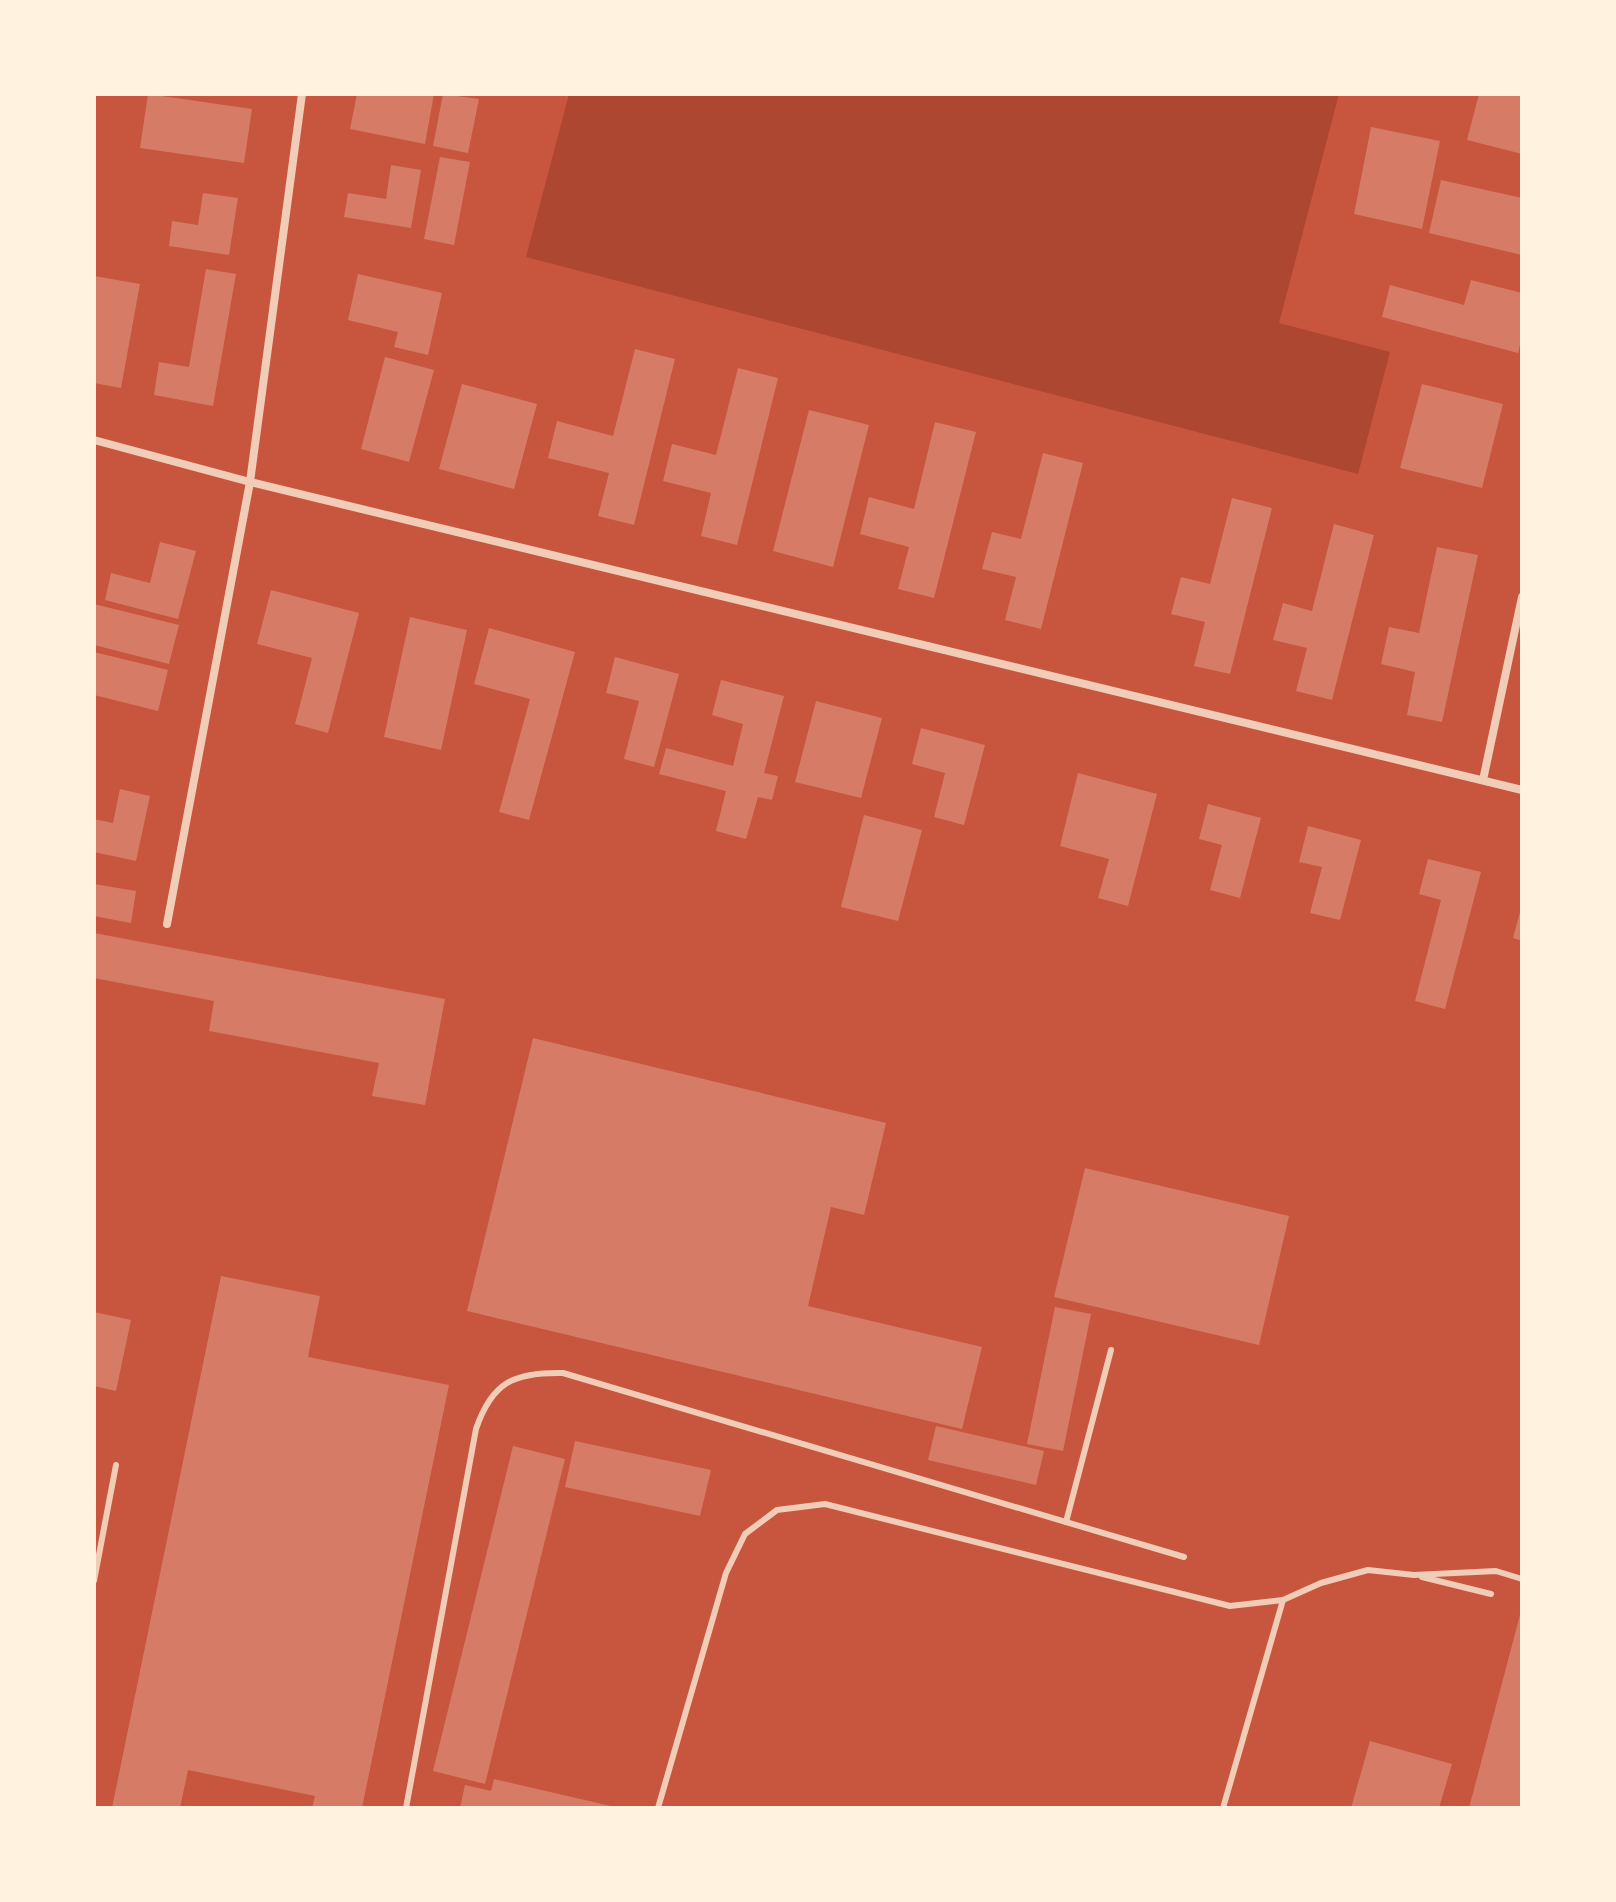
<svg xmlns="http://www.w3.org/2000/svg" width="1616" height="1902" viewBox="0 0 1616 1902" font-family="'Alegreya Sans',sans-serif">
  <rect width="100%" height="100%" fill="#c8553d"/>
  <path fill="#ae4732" d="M 569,94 L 1339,94 L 1279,323 L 1390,352 L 1358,474 L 526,257 Z"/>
  <g fill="#d67c66">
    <path d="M 148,94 L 252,109 L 244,163 L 140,148 Z"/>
    <path d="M 357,94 L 434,94 L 425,144 L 350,129 Z"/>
    <path d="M 443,94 L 479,99 L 468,153 L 433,146 Z"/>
    <path d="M 1479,94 L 1522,94 L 1522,154 L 1467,140 Z"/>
    <path d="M 1371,127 L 1440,141 L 1422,229 L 1354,214 Z"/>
    <path d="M 440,157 L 470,162 L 454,245 L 424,239 Z"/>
    <path d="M 391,165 L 421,170 L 411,228 L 344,217 L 348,193 L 386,199 Z"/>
    <path d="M 1441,180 L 1522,198 L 1522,255 L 1429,233 Z"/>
    <path d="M 203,193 L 238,198 L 229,255 L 169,246 L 172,221 L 198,225 Z"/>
    <path d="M 206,269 L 236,274 L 213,406 L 154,395 L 159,362 L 189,367 Z"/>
    <path d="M 358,274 L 442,293 L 428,355 L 394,347 L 398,332 L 348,320 Z"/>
    <path d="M 94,276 L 140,284 L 121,388 L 94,383 Z"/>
    <path d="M 1471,280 L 1522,293 L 1522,336 L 1518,353 L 1382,317 L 1390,285 L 1464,305 Z"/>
    <path d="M 635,349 L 675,359 L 634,525 L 598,516 L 609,473 L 548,458 L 557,421 L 613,436 Z"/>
    <path d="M 385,357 L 434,370 L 409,462 L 361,449 Z"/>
    <path d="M 738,368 L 778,378 L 737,545 L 701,536 L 711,493 L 663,481 L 672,444 L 716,455 Z"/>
    <path d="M 462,384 L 537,404 L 514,489 L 439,469 Z"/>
    <path d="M 1422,384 L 1503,404 L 1482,488 L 1400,468 Z"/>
    <path d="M 809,410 L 869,425 L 833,567 L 773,551 Z"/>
    <path d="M 935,422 L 976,432 L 934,598 L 898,589 L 909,547 L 860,534 L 869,497 L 914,509 Z"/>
    <path d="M 1043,453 L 1083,463 L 1041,629 L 1005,620 L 1016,577 L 982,569 L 992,532 L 1021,539 Z"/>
    <path d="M 1232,498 L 1272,508 L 1230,674 L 1194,666 L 1205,622 L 1171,614 L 1181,577 L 1210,584 Z"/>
    <path d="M 1334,524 L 1374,535 L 1332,700 L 1296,691 L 1307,648 L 1273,640 L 1283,603 L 1312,611 Z"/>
    <path d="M 160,542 L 196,551 L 178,619 L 105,600 L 111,573 L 150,583 Z"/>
    <path d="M 1437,547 L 1478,555 L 1442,722 L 1407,715 L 1415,672 L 1381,664 L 1389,627 L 1419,633 Z"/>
    <path d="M 271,590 L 359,613 L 328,733 L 295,724 L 312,658 L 257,644 Z"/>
    <path d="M 94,604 L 179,625 L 169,664 L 94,645 Z"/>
    <path d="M 410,617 L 467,630 L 441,750 L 384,737 Z"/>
    <path d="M 489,628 L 575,652 L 529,820 L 499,812 L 530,699 L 474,684 Z"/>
    <path d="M 94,652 L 168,670 L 158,711 L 94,695 Z"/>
    <path d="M 615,657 L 679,674 L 654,767 L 624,759 L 639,701 L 606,693 Z"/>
    <path d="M 721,680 L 784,696 L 764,773 L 778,776 L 772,800 L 758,797 L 746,839 L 716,831 L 726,791 L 659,774 L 666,748 L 733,766 L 743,724 L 712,715 Z"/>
    <path d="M 816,701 L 882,718 L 861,798 L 795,782 Z"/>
    <path d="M 921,728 L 985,745 L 964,825 L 934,817 L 945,773 L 912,764 Z"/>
    <path d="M 1078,773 L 1157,794 L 1128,906 L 1098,898 L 1109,859 L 1060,846 Z"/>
    <path d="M 120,789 L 150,796 L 136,861 L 94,852 L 94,819 L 113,823 Z"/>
    <path d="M 1208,804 L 1261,818 L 1240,898 L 1210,890 L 1222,845 L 1199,839 Z"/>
    <path d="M 864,815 L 922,830 L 898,921 L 841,907 Z"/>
    <path d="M 1308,826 L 1361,840 L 1340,920 L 1310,913 L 1322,867 L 1299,862 Z"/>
    <path d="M 1428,859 L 1481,872 L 1445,1009 L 1415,1001 L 1441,900 L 1419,894 Z"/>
    <path d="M 94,884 L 136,891 L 131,923 L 94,916 Z"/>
    <path d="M 1521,908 L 1522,908 L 1522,941 L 1513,938 Z"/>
    <path d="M 94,933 L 445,999 L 425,1105 L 372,1096 L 379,1063 L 209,1031 L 214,1001 L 94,978 Z"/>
    <path d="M 533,1038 L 886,1123 L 864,1215 L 831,1207 L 808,1306 L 982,1347 L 962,1429 L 467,1311 Z"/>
    <path d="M 1085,1168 L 1289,1216 L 1259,1345 L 1054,1297 Z"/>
    <path d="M 221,1276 L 320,1296 L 308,1357 L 449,1385 L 362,1808 L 312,1808 L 315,1796 L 188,1770 L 180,1808 L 112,1808 Z"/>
    <path d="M 1055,1307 L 1091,1314 L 1063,1451 L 1027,1444 Z"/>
    <path d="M 94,1312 L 131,1320 L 116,1391 L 94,1386 Z"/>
    <path d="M 936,1426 L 1044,1451 L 1036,1485 L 928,1460 Z"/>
    <path d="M 575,1441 L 711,1470 L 700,1516 L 565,1487 Z"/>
    <path d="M 513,1446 L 565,1459 L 485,1784 L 433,1771 Z"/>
    <path d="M 1521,1611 L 1522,1808 L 1469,1808 Z"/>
    <path d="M 1370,1741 L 1452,1764 L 1439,1808 L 1351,1808 Z"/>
    <path d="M 494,1779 L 615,1807 L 615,1808 L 460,1808 L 465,1785 L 491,1791 Z"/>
  </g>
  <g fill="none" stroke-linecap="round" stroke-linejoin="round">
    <g stroke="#f1ccb7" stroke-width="6">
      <path d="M 1066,1522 L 1111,1350"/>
      <path d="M 1422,1577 L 1491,1594"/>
      <path d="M 94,1581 L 116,1465"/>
      <path d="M 406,1808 L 476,1429 C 492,1382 514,1372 563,1373 L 1184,1557"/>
      <path d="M 658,1808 L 726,1573 L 745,1534 L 777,1510 L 825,1504 L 1230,1606 L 1283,1600 L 1321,1583 L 1368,1570 L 1414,1575 L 1496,1571 L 1522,1579"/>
      <path d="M 1223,1808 L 1283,1600"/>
    </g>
    <g stroke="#f1ccb7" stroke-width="8">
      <path d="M 94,440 L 250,482 L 1522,790"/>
      <path d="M 1483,780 L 1522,597"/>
      <path d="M 167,924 L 250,482 L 302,94"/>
    </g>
  </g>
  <rect width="1616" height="1902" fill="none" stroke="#fff3e0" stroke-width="192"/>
</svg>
